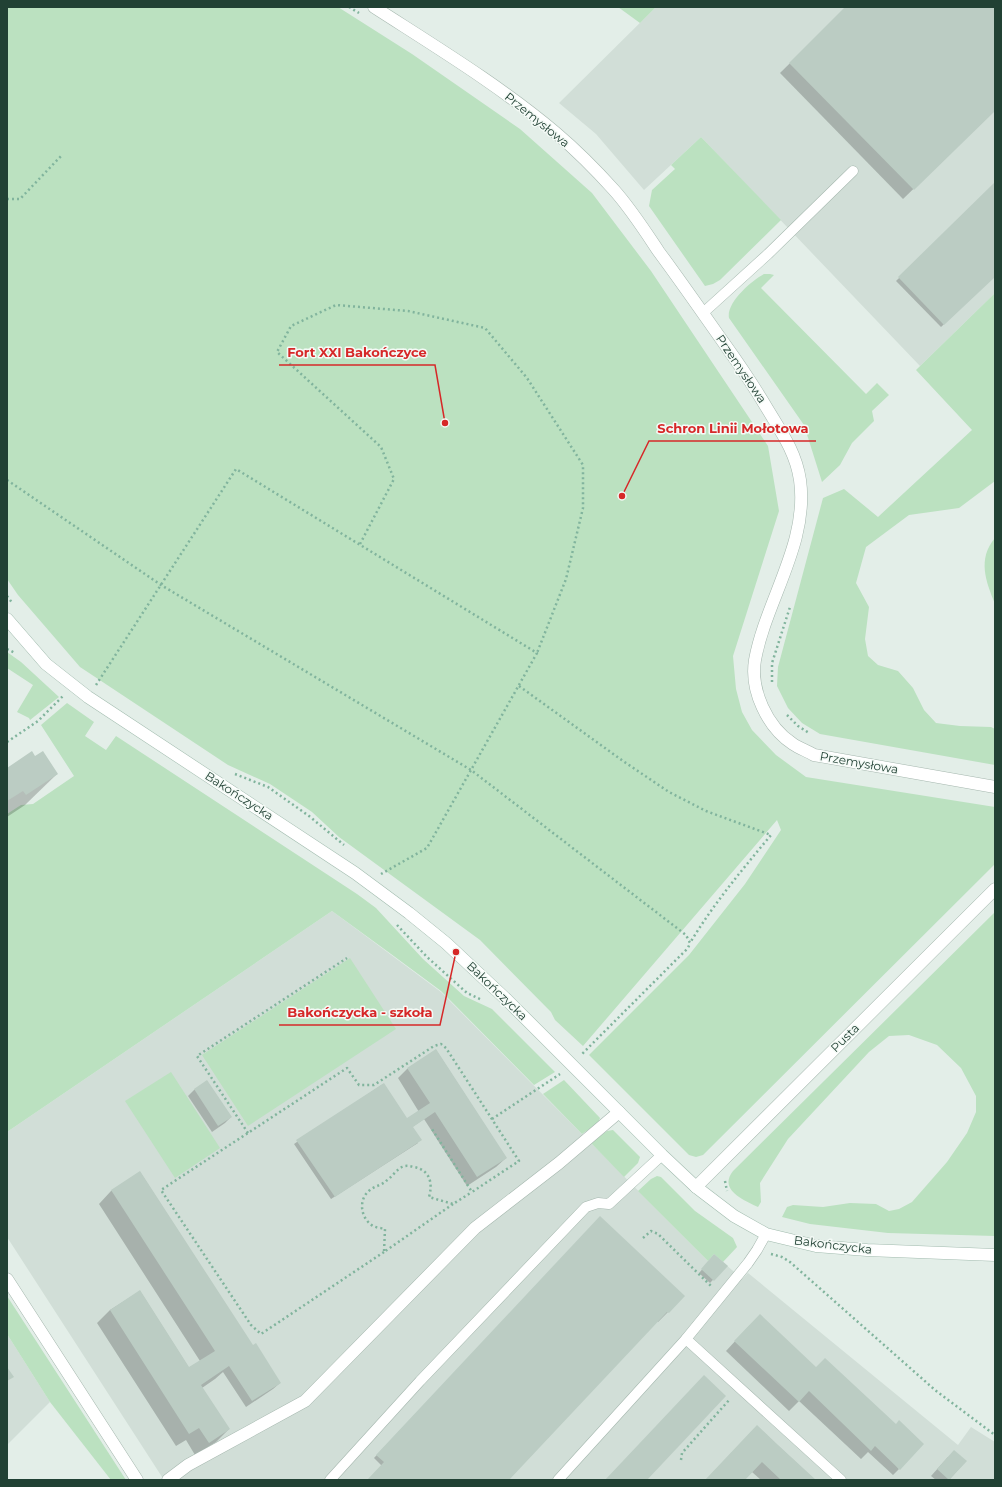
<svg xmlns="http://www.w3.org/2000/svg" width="1002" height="1487" viewBox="0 0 1002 1487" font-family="Montserrat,sans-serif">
  <rect width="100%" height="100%" fill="#e3eee8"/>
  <g fill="#d1ded7">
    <path d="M 656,7 L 995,7 L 995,293 L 920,366 L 701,137 L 644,190 L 596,134 L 559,103 Z"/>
    <path d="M 332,911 L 441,992 L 708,1261 L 714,1254 L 742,1279 L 748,1273 L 958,1445 L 971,1427 L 995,1442 L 995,1480 L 164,1480 L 7,1237 L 7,1132 Z"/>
    <path d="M 7,1334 L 50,1402 L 7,1445 Z"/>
  </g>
  <g fill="#bbe1c0">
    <path d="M 7,7 L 338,7 L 412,54 L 520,129 L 592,193 L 651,271 L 768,446 L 779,511 L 733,656 L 736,689 L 742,712 L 752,730 L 776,755 L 806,777 L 995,807 L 995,864 L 703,1155 L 696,1157 L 689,1155 L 589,1055 L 689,955 L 745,884 L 781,830 L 777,820 L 583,1046 L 555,1020 L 551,1012 L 480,940 L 339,837 L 312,812 L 270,784 L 228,765 L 80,667 L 18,595 L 7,579 Z"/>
    <path d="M 618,7 L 656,7 L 640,23 Z"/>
    <path d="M 701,137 L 781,220 L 720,280 L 713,284 L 705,286 L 649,206 L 652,190 L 675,169 L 671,165 Z"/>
    <path d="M 764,274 L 770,274 L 774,275 L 761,288 L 866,394 L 877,383 L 889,395 L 872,411 L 874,421 L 852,443 L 840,465 L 822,482 L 804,425 L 729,318 C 726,303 751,281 764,274 Z"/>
    <path d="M 995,293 L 995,481 L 959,508 L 909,515 L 866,547 L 856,583 L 869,607 L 865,639 L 868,656 L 878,665 L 898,671 L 913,688 L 924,710 L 936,723 L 960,726 L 991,727 L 995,729 L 995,765 L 820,734 L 802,723 L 788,708 L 777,686 L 778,667 L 823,498 L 844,489 L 878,517 L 972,430 L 916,370 Z"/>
    <path d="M 995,538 L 995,604 C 986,582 977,559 995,538 Z"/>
    <path d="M 7,652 L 21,662 L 59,697 L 30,720 L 29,718 L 17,712 L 33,685 L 7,668 Z"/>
    <path d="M 67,703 L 94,722 L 85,736 L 106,750 L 116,736 L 357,894 L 376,908 L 423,959 L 464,996 L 492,1009 L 555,1072 L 534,1085 L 441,991 L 391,954 L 332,911 L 7,1132 L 7,814 L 21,805 L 33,804 L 74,776 L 41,725 Z"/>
    <path d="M 995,912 L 995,1236 L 888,1233 L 810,1224 L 782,1217 L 787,1207 L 793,1205 L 823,1207 L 850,1203 L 876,1204 L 889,1211 L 899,1209 L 912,1202 L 947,1162 L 967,1133 L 976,1112 L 976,1096 L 961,1068 L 937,1045 L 909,1035 L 889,1036 L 869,1052 L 788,1139 L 760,1183 L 761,1202 L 758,1207 C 744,1200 718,1190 733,1171 Z"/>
    <path d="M 350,958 L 396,1029 L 248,1126 L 202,1055 Z"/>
    <path d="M 171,1072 L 220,1148 L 175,1178 L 125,1101 Z"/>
    <path d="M 564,1080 L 600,1118 L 598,1123 L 582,1134 L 543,1094 Z"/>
    <path d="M 613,1130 L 640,1157 L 638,1163 L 624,1177 L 591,1143 L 607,1131 Z"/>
    <path d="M 657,1176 L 661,1177 L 695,1211 L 733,1238 L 737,1247 L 723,1262 L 714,1254 L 708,1261 L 638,1191 L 651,1179 Z"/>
    <path d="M 7,1296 L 126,1480 L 111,1480 L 50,1402 L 7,1334 Z"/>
  </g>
  <g fill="#0003">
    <path d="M 847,7 L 995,7 L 995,110 L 903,199 L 780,73 Z"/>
    <path d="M 995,184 L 995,275 L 941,327 L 896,281 Z"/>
    <path d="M 34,757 L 57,774 L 25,805 L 7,817 L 7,769 Z"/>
    <path d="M 436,1050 L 506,1158 L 496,1167 L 467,1186 L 424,1119 L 412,1127 L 418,1143 L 331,1199 L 294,1144 L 383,1084 L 407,1120 L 419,1112 L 398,1078 L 407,1069 Z"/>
    <path d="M 207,1081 L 231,1117 L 225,1123 L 212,1132 L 188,1096 L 194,1090 Z"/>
    <path d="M 140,1172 L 253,1347 L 280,1383 L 273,1389 L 246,1407 L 223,1372 L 215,1379 L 202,1388 L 229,1429 L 216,1442 L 195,1455 L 186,1440 L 176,1446 L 97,1323 L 110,1310 L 140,1291 L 189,1368 L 200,1361 L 99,1204 L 111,1191 Z"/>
    <path d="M 576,1244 L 668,1312 L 658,1322 L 657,1321 L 508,1480 L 368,1480 L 382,1466 L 374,1458 Z"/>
    <path d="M 714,1256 L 726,1266 L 710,1283 L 699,1273 Z"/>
    <path d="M 750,1325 L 815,1368 L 899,1469 L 893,1475 L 868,1452 L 861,1459 L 799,1401 L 789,1411 L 726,1351 Z"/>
    <path d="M 757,1426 L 815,1480 L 761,1480 L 752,1472 L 744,1480 L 706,1480 Z"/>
    <path d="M 948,1457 L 966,1461 L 949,1480 L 936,1480 L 931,1476 Z"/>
  </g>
  <g fill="#bbccc3">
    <path d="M 845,7 L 995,7 L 995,111 L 914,190 L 789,63 Z"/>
    <path d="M 995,182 L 995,277 L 944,325 L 898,277 Z"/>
    <path d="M 32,751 L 35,756 L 43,751 L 58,774 L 26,795 L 23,791 L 7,801 L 7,768 Z"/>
    <path d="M 436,1049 L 507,1158 L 477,1177 L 435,1112 L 413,1127 L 422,1140 L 335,1197 L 296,1140 L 384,1083 L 407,1118 L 430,1103 L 407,1068 Z"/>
    <path d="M 207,1080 L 232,1117 L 218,1126 L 194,1089 Z"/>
    <path d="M 140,1171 L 253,1345 L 256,1343 L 281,1383 L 252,1401 L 229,1366 L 201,1385 L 230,1429 L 209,1443 L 199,1428 L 189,1434 L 110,1310 L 140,1290 L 189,1367 L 215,1351 L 111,1190 Z"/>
    <path d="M 600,1216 L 685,1296 L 669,1313 L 667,1312 L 509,1480 L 367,1480 L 384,1462 L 376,1455 Z"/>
    <path d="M 714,1254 L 728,1266 L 714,1281 L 701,1269 Z"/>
    <path d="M 760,1314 L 816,1367 L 825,1358 L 896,1424 L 899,1420 L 924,1444 L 900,1470 L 875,1446 L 871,1451 L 809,1391 L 799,1402 L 734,1341 Z"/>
    <path d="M 7,1367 L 14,1377 L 7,1381 Z"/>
    <path d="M 704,1375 L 726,1396 L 647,1480 L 605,1480 Z"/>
    <path d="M 757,1425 L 778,1445 L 816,1480 L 781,1480 L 762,1462 L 745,1480 L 705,1480 Z"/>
    <path d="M 954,1450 L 967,1461 L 949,1480 L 937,1469 Z"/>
  </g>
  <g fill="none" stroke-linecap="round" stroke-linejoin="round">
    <defs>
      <g id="lane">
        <path d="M 703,313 L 768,254 L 853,171"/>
        <path d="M 686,1339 L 841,1480"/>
        <path d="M 330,1480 L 420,1381 L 586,1207 L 598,1203 L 609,1204 L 662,1155"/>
        <path d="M 558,1480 L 686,1339 L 748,1263 L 757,1250 L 766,1234"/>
      </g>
      <g id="street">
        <path d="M 374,7 C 436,47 499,85 556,133 C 576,150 596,170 614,190 C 631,209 645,231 659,252 C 682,283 704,315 726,346 C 741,367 755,388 768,410 C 782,433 796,453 800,480 C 809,543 766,600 755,660 C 750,690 767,727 793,744 C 799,748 807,751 814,755 L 995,787"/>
        <path d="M 696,1187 L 995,889"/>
        <path d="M 7,1279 L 137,1480"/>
        <path d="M 168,1480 L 188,1465 L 305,1401 L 475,1228 L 559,1163 L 619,1112"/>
      </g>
      <path id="secondary" d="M 7,619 L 46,664 L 88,697 L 355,873 L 409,913 L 446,943 L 507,1000 L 662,1155 L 696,1187 L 734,1216 L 766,1234 L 816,1246 L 867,1250 L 995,1255"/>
    </defs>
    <use href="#lane" stroke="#a5b7ae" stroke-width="11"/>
    <use href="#street" stroke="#a5b7ae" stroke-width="13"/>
    <use href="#secondary" stroke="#a1bbae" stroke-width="13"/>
    <g stroke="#81b49d" stroke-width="2.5" stroke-dasharray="2 3" stroke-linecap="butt">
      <path d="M 349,7 L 359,13"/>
      <path d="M 7,199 L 20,199 L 62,155"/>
      <path d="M 7,480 L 161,585 L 471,770 L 686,935 L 690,943 L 688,948 L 582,1054"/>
      <path d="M 360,544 L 394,479 L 381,447 L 277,352 L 291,326 L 336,305 L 408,311 L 485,328 L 527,378 L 583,465 L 583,508 L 566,579 L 537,653"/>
      <path d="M 7,596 L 13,604"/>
      <path d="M 7,649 L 15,653"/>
      <path d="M 772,682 L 772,663 L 790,607"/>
      <path d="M 96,685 L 236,469 L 537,653 L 427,848 L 381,874"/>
      <path d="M 519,686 L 623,761 L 669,792 L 706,811 L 771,835 C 742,870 714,903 690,943"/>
      <path d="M 787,715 L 798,726 L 809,733"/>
      <path d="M 7,742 L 38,721 L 63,696"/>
      <path d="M 235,774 L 268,787 L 309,816 L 344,845"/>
      <path d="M 397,925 L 427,957 L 467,993 L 482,1000"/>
      <path d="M 492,1119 L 560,1074"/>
      <path d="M 248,1133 L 197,1056 L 347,958"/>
      <path d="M 725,1181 L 727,1191"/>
      <path d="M 453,1204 L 384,1252 L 385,1229 C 382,1228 377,1228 373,1226 C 360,1218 358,1199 370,1190 C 375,1186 382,1185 386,1181 C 392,1177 396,1170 402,1167 C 406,1165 410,1166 414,1167 C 430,1170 433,1183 429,1197 L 453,1204 L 472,1192"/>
      <path d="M 643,1238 L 651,1231 L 658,1234 L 712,1287"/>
      <path d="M 384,1252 L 261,1334 L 251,1325 L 161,1190 L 347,1068 L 359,1085 L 374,1085 L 434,1046 L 441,1044 L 446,1048 L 519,1161 L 472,1192 L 432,1129"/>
      <path d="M 771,1254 L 782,1257 L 790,1262 L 935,1390 L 995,1435"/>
      <path d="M 681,1460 L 682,1453 L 730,1399"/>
    </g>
    <use href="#lane" stroke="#fff" stroke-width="10"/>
    <use href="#street" stroke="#fff" stroke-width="12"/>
    <use href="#secondary" stroke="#fff" stroke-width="12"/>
  </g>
  <g text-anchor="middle" stroke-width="3" stroke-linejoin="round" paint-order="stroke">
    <g font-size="12" fill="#214134" stroke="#f4faf6">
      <text transform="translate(537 120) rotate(39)" y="4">Przemysłowa</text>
      <text transform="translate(741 369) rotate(56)" y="4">Przemysłowa</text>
      <text transform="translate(859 763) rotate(10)" y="4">Przemysłowa</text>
      <text transform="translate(239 796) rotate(33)" y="4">Bakończycka</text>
      <text transform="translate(497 991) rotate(44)" y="4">Bakończycka</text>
      <text transform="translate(845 1038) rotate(-45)" y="4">Pusta</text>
      <text transform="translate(833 1245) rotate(7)" y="4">Bakończycka</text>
    </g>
  </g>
  <path fill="none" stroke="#d62828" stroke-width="1.5" d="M445 423L435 365H279M622 496L649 441H816M456 952L440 1025H279"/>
  <g fill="#d62828" stroke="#f4faf6" stroke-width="1.5">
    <circle cx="445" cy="423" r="4"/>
    <circle cx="622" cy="496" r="4"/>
    <circle cx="456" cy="952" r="4"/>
  </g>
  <g font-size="13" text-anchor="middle" font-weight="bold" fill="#d62828" stroke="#f4faf6" stroke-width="3" stroke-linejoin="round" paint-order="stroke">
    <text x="357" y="357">Fort XXI Bakończyce</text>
    <text x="733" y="433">Schron Linii Mołotowa</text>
    <text x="360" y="1017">Bakończycka - szkoła</text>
  </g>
  <rect width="1002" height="1487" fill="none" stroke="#214134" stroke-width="16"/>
</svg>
